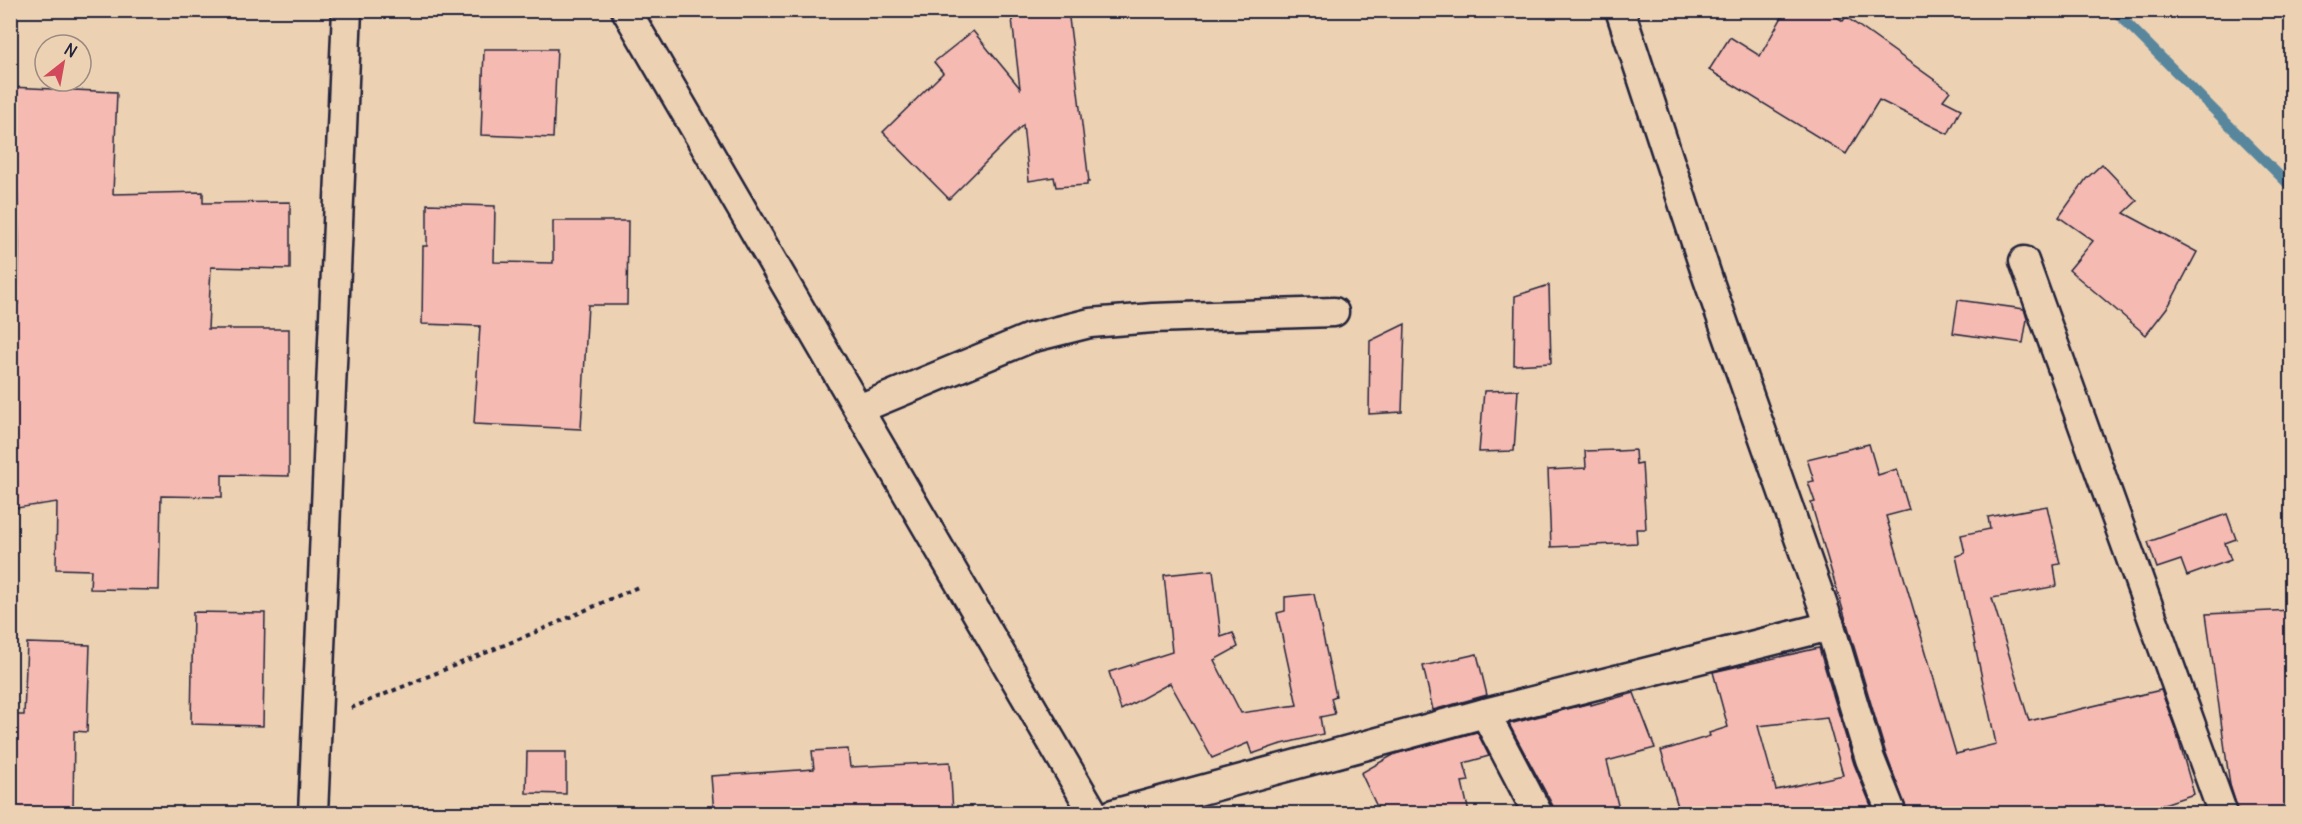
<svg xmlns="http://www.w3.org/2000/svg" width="2302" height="824" viewBox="0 0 2302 824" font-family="Delius,sans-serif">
  <rect width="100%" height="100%" fill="#ecd1b3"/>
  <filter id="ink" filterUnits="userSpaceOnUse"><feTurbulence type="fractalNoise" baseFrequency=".0167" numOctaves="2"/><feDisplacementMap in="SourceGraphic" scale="12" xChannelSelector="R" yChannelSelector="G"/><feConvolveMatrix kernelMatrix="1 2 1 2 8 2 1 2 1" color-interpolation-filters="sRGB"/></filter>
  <g filter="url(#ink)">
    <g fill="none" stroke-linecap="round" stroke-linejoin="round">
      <path stroke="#59869d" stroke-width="10" d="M 2114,10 L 2292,188"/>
    </g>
    <g fill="#f5bab1" stroke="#22223b" stroke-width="1.5" fill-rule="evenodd">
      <path d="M 1011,10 L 1068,10 L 1089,182 L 1087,182 L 1087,185 L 1056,187 L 1054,177 L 1029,181 L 1023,125 L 949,199 L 883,132 L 943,73 L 934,62 L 973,31 L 1020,88 Z"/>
      <path d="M 1786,10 L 1826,10 L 1843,21 L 1846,17 L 1950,91 L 1943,100 L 1961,109 L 1948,134 L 1879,100 L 1846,154 L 1709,70 L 1730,37 L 1760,56 Z"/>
      <path d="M 484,49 L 557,49 L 553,138 L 481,135 Z"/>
      <path d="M 10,87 L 117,92 L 113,194 L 203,192 L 203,203 L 290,202 L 290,269 L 211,267 L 208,329 L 289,329 L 289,476 L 222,475 L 222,497 L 161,496 L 159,590 L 90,589 L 91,570 L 56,569 L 57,502 L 10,509 L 10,323 L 12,304 L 18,304 L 19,244 L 17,180 L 10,180 Z"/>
      <path d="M 2102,164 L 2137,201 L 2124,213 L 2197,252 L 2169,305 L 2146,335 L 2069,270 L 2093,241 L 2059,217 L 2086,179 Z"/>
      <path d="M 427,204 L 495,206 L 494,262 L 553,263 L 553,221 L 628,221 L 627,305 L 588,305 L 581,429 L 474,424 L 480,326 L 422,324 L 423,246 L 427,246 Z"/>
      <path d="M 1549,285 L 1551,363 L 1514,365 L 1515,296 Z"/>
      <path d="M 1958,300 L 2024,309 L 2027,319 L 2023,343 L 1953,333 Z"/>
      <path d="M 1405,324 L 1402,412 L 1369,414 L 1370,341 Z"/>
      <path d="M 1518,390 L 1514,451 L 1479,452 L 1484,391 Z"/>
      <path d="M 1869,444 L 1878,475 L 1897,469 L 1909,510 L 1886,516 L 1956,754 L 1996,744 L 1956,556 L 1965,553 L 1961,535 L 1990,529 L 1988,517 L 2047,506 L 2060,564 L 2054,565 L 2057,586 L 1992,598 L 2029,721 L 2161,690 L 2176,731 L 2194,794 L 2161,805 L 2163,813 L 1908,813 L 1886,754 L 1811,503 L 1815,502 L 1808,482 L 1814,481 L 1807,459 Z"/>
      <path d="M 1617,450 L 1618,451 L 1635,450 L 1636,464 L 1642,463 L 1646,529 L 1636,529 L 1637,543 L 1551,547 L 1548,470 L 1586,468 L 1585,451 Z"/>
      <path d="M 2227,514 L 2236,539 L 2225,543 L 2231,560 L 2187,576 L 2181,560 L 2157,568 L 2148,542 Z"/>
      <path d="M 1213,570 L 1221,637 L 1233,633 L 1238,647 L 1214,660 L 1241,713 L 1297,705 L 1277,613 L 1285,611 L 1285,597 L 1314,594 L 1336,696 L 1331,698 L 1335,714 L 1320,717 L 1323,734 L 1278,745 L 1252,754 L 1248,743 L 1212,758 L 1170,683 L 1121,710 L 1109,672 L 1172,652 L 1164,575 Z"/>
      <path d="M 2292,610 L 2292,813 L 2239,813 L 2230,785 L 2206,614 Z"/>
      <path d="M 193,612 L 265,613 L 263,726 L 191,724 Z"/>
      <path d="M 27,643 L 90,645 L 87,732 L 74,731 L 73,813 L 10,813 L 10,715 L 24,715 Z"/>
      <path d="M 1819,648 L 1854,764 L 1874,813 L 1861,813 L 1858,806 L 1826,813 L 1680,813 L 1661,751 L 1710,736 L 1709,733 L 1728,727 L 1713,672 ZM 1827,718 L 1843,775 L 1776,790 L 1758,726 Z"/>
      <path d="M 1477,654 L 1487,695 L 1433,710 L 1423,666 Z"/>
      <path d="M 1634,693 L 1655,748 L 1607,761 L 1620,813 L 1554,813 L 1553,806 L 1509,724 L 1591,703 L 1591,705 Z"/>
      <path d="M 1477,732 L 1489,756 L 1464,763 L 1469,781 L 1462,782 L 1469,813 L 1380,813 L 1361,773 L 1395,754 Z"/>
      <path d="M 848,749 L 850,767 L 950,762 L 953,813 L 714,813 L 711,776 L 814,769 L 812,751 Z"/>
      <path d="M 527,752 L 566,752 L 566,794 L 526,793 Z"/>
    </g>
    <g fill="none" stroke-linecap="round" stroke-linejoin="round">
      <defs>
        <g id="minor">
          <path d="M 626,10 L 1094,814"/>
          <path d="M 1620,10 L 1708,279 L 1830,626 L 1870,759 L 1892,814"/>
          <path d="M 2024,261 L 2223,814"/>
          <path d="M 859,409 L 1030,338 L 1090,323 L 1153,318 L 1334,312"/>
          <path d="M 1485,713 L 1538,814"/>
          <path d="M 313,814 L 347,10"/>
          <path d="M 1113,814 L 1485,713 L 1830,626"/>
        </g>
      </defs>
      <use href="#minor" stroke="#22223b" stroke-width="33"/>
      <path stroke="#22223b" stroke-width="4" stroke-dasharray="4.5 4.5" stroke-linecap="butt" d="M 351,708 L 536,632 L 638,587"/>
      <use href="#minor" stroke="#ecd1b3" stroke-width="28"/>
    </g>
  </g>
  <rect width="2302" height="824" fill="none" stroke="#ecd1b3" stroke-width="36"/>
  <rect x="18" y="18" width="2266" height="788" fill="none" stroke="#22223b" stroke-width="2" filter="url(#ink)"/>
  <g transform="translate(63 63) rotate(31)"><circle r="28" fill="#ecd1b3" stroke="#9b8b83" stroke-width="1.5"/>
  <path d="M0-4.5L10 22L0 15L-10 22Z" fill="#d1495b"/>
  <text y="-9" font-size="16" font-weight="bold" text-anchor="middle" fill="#22223b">N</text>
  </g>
</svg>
